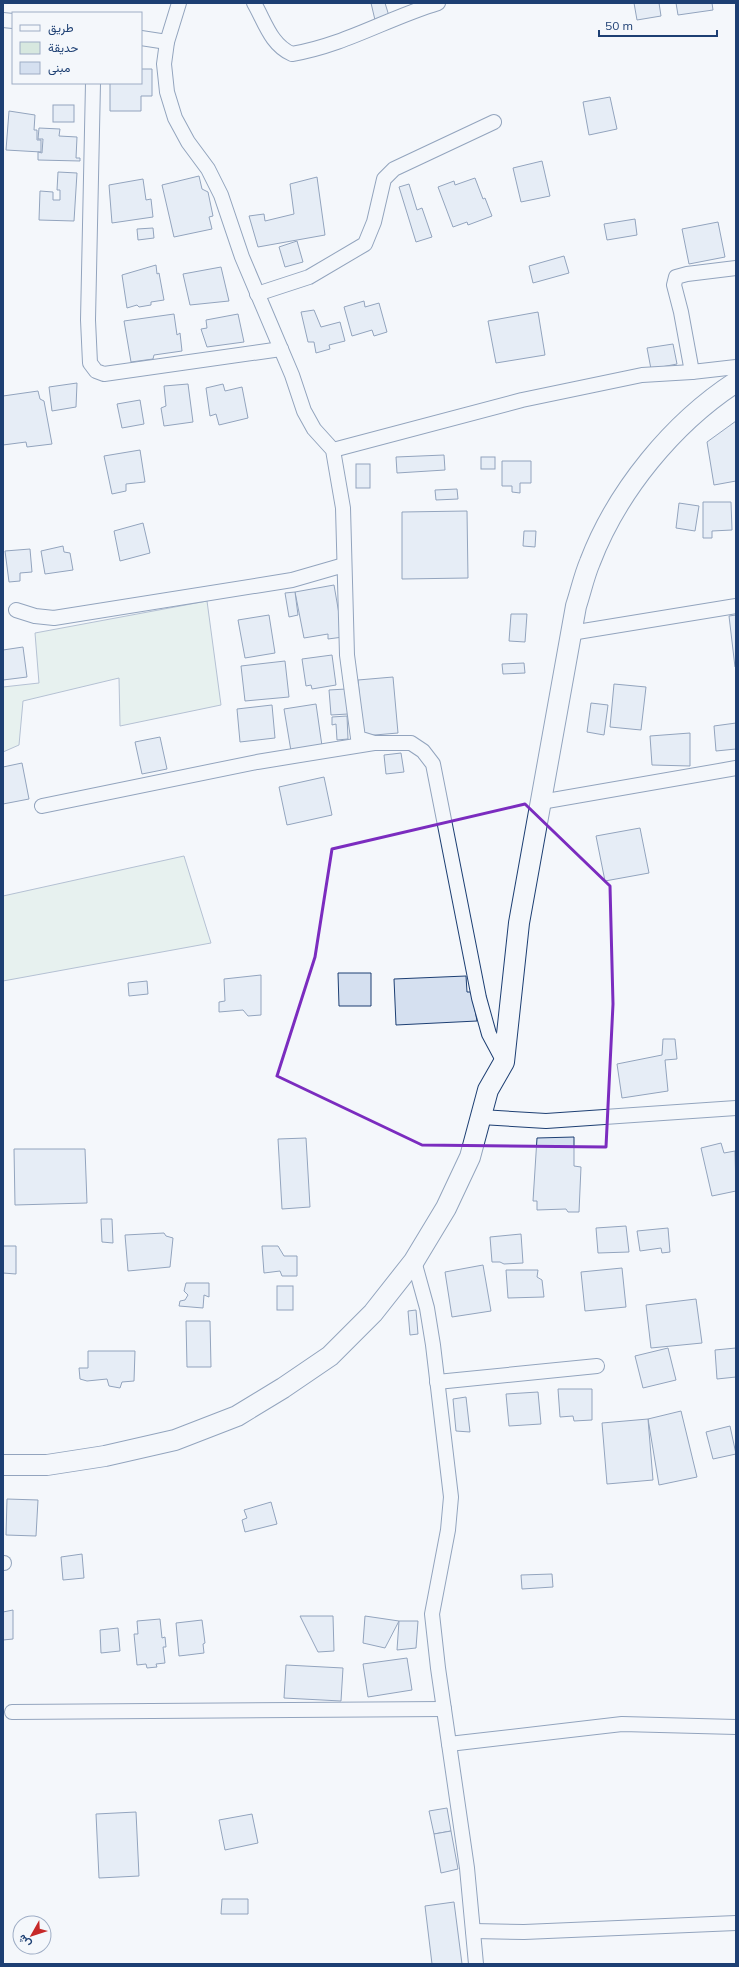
<svg xmlns="http://www.w3.org/2000/svg" width="739" height="1967" viewBox="0 0 739 1967" font-family="Mulish,Vazirmatn,sans-serif">
  <rect width="100%" height="100%" fill="#f4f7fb"/>
  <g fill="#d7e8df" stroke="#687fa3">
    <path d="M 207,601 L 221,705 L 120,726 L 119,678 L 23,701 L 19,745 L 3,752 L 3,687 L 39,683 L 35,633 Z"/>
    <path d="M 184,856 L 211,943 L 3,981 L 3,896 Z"/>
  </g>
  <g fill="#d5e0f0" stroke="#1d3f73">
    <path d="M 371,3 L 385,3 L 389,16 L 375,20 Z"/>
    <path d="M 634,3 L 659,3 L 661,16 L 637,20 Z"/>
    <path d="M 676,3 L 712,3 L 713,10 L 678,15 Z"/>
    <path d="M 141,69 L 152,69 L 152,96 L 141,96 L 141,111 L 110,111 L 110,83 L 141,83 Z"/>
    <path d="M 610,97 L 617,129 L 589,135 L 583,102 Z"/>
    <rect x="53" y="105" width="21" height="17"/>
    <path d="M 9,111 L 35,115 L 34,130 L 37,130 L 37,140 L 41,140 L 41,152 L 6,150 Z"/>
    <path d="M 39,128 L 60,129 L 59,136 L 77,137 L 76,158 L 80,158 L 80,161 L 38,160 L 38,152 L 42,153 L 43,139 L 38,139 Z"/>
    <path d="M 542,161 L 550,196 L 521,202 L 513,168 Z"/>
    <path d="M 58,172 L 77,173 L 74,221 L 39,220 L 40,191 L 53,192 L 53,200 L 60,200 L 60,190 L 57,190 Z"/>
    <path d="M 199,176 L 202,189 L 208,192 L 213,216 L 209,217 L 212,229 L 174,237 L 162,185 Z"/>
    <path d="M 317,177 L 325,235 L 258,247 L 249,216 L 264,214 L 265,221 L 294,214 L 290,184 Z"/>
    <path d="M 475,178 L 483,199 L 485,198 L 492,216 L 468,225 L 467,222 L 453,227 L 438,187 L 454,181 L 455,185 Z"/>
    <path d="M 143,179 L 146,200 L 151,199 L 153,217 L 112,223 L 109,185 Z"/>
    <path d="M 409,184 L 417,210 L 422,208 L 432,237 L 416,242 L 399,187 Z"/>
    <path d="M 635,219 L 637,235 L 607,240 L 604,224 Z"/>
    <path d="M 718,222 L 725,257 L 689,264 L 682,229 Z"/>
    <path d="M 153,228 L 154,238 L 138,240 L 137,229 Z"/>
    <path d="M 297,241 L 303,262 L 285,267 L 279,247 Z"/>
    <path d="M 564,256 L 569,273 L 533,283 L 529,266 Z"/>
    <path d="M 156,265 L 157,274 L 159,273 L 164,300 L 151,302 L 151,305 L 139,307 L 137,305 L 127,308 L 122,275 Z"/>
    <path d="M 221,267 L 229,301 L 190,305 L 183,274 Z"/>
    <path d="M 364,301 L 365,307 L 379,303 L 387,332 L 374,336 L 372,330 L 352,336 L 344,307 Z"/>
    <path d="M 314,310 L 321,327 L 340,322 L 345,341 L 329,345 L 330,349 L 316,353 L 314,342 L 308,342 L 301,312 Z"/>
    <path d="M 538,312 L 545,355 L 496,363 L 488,321 Z"/>
    <path d="M 174,314 L 177,335 L 180,333 L 182,351 L 154,355 L 153,359 L 131,362 L 124,321 Z"/>
    <path d="M 238,314 L 244,342 L 207,347 L 201,329 L 207,328 L 206,320 Z"/>
    <path d="M 673,344 L 677,364 L 651,369 L 647,348 Z"/>
    <path d="M 77,383 L 76,407 L 52,411 L 49,387 Z"/>
    <path d="M 188,384 L 193,422 L 164,426 L 161,408 L 166,406 L 164,386 Z"/>
    <path d="M 223,384 L 225,391 L 242,387 L 248,418 L 219,425 L 216,414 L 210,416 L 206,388 Z"/>
    <path d="M 38,391 L 40,399 L 44,401 L 52,444 L 27,447 L 26,442 L 3,445 L 3,396 Z"/>
    <path d="M 140,400 L 144,424 L 122,428 L 117,404 Z"/>
    <path d="M 736,421 L 736,481 L 714,485 L 707,442 Z"/>
    <path d="M 140,450 L 145,482 L 126,484 L 126,491 L 112,494 L 104,456 Z"/>
    <path d="M 444,455 L 445,470 L 397,473 L 396,457 Z"/>
    <rect x="481" y="457" width="14" height="12"/>
    <path d="M 502,461 L 531,461 L 531,483 L 520,483 L 520,493 L 512,492 L 512,486 L 502,486 Z"/>
    <rect x="356" y="464" width="14" height="24"/>
    <path d="M 457,489 L 458,499 L 436,500 L 435,490 Z"/>
    <path d="M 703,502 L 731,502 L 732,530 L 712,531 L 712,538 L 703,538 Z"/>
    <path d="M 679,503 L 699,506 L 695,531 L 676,528 Z"/>
    <path d="M 467,511 L 468,578 L 402,579 L 402,512 Z"/>
    <path d="M 143,523 L 150,553 L 120,561 L 114,531 Z"/>
    <path d="M 524,531 L 536,531 L 535,547 L 523,546 Z"/>
    <path d="M 63,546 L 64,552 L 70,553 L 73,570 L 45,574 L 41,551 Z"/>
    <path d="M 30,549 L 32,572 L 20,573 L 20,581 L 9,582 L 5,551 Z"/>
    <path d="M 334,585 L 343,637 L 328,639 L 328,634 L 304,638 L 295,592 Z"/>
    <path d="M 295,592 L 298,615 L 289,617 L 285,593 Z"/>
    <path d="M 511,614 L 527,614 L 525,642 L 509,641 Z"/>
    <path d="M 269,615 L 275,653 L 245,658 L 238,620 Z"/>
    <path d="M 736,615 L 736,667 L 735,667 L 729,616 Z"/>
    <path d="M 23,647 L 27,677 L 3,680 L 3,650 Z"/>
    <path d="M 332,655 L 336,685 L 312,689 L 311,685 L 306,686 L 302,659 Z"/>
    <path d="M 285,661 L 289,697 L 245,701 L 241,666 Z"/>
    <path d="M 524,663 L 525,673 L 503,674 L 502,664 Z"/>
    <path d="M 393,677 L 398,733 L 363,736 L 358,680 Z"/>
    <path d="M 614,684 L 646,687 L 641,730 L 610,727 Z"/>
    <path d="M 346,689 L 348,714 L 331,715 L 329,690 Z"/>
    <path d="M 591,703 L 608,705 L 604,735 L 587,732 Z"/>
    <path d="M 316,704 L 322,746 L 291,751 L 284,709 Z"/>
    <path d="M 272,705 L 275,738 L 240,742 L 237,709 Z"/>
    <path d="M 347,716 L 348,739 L 337,740 L 336,724 L 332,725 L 332,717 Z"/>
    <path d="M 736,723 L 736,749 L 716,751 L 714,726 Z"/>
    <path d="M 690,733 L 690,766 L 652,765 L 650,736 Z"/>
    <path d="M 160,737 L 167,769 L 142,774 L 135,742 Z"/>
    <path d="M 401,753 L 404,772 L 386,774 L 384,755 Z"/>
    <path d="M 22,763 L 29,799 L 3,804 L 3,767 Z"/>
    <path d="M 324,777 L 332,815 L 287,825 L 279,787 Z"/>
    <path d="M 640,828 L 649,873 L 605,881 L 596,836 Z"/>
    <path d="M 338,973 L 371,973 L 371,1006 L 339,1006 Z"/>
    <path d="M 261,975 L 261,1015 L 248,1016 L 243,1010 L 219,1012 L 219,1002 L 225,1001 L 224,979 Z"/>
    <path d="M 466,976 L 467,992 L 472,992 L 477,1021 L 396,1025 L 394,979 Z"/>
    <path d="M 147,981 L 148,994 L 129,996 L 128,983 Z"/>
    <path d="M 663,1039 L 675,1039 L 677,1059 L 665,1060 L 668,1091 L 622,1098 L 617,1064 L 662,1055 Z"/>
    <path d="M 574,1137 L 574,1166 L 581,1167 L 579,1212 L 568,1212 L 566,1209 L 537,1210 L 537,1201 L 533,1201 L 537,1138 Z"/>
    <path d="M 306,1138 L 310,1207 L 282,1209 L 278,1139 Z"/>
    <path d="M 721,1143 L 724,1153 L 735,1151 L 736,1191 L 712,1196 L 701,1148 Z"/>
    <path d="M 14,1149 L 85,1149 L 87,1203 L 15,1205 Z"/>
    <path d="M 101,1219 L 112,1219 L 113,1243 L 102,1242 Z"/>
    <path d="M 626,1226 L 629,1252 L 598,1253 L 596,1228 Z"/>
    <path d="M 668,1228 L 670,1252 L 662,1253 L 661,1248 L 640,1251 L 637,1231 Z"/>
    <path d="M 164,1233 L 166,1236 L 173,1238 L 170,1267 L 128,1271 L 125,1235 Z"/>
    <path d="M 521,1234 L 523,1263 L 504,1264 L 500,1262 L 492,1262 L 490,1237 Z"/>
    <path d="M 3,1246 L 16,1246 L 16,1274 L 3,1273 Z"/>
    <path d="M 262,1246 L 278,1246 L 284,1256 L 297,1256 L 297,1276 L 282,1276 L 280,1271 L 264,1273 Z"/>
    <path d="M 483,1265 L 491,1311 L 452,1317 L 445,1272 Z"/>
    <path d="M 622,1268 L 626,1307 L 585,1311 L 581,1272 Z"/>
    <path d="M 506,1270 L 538,1270 L 537,1277 L 542,1280 L 544,1297 L 508,1298 Z"/>
    <path d="M 186,1283 L 209,1283 L 209,1297 L 204,1295 L 203,1308 L 179,1306 L 180,1301 L 185,1300 L 188,1295 L 184,1291 Z"/>
    <rect x="277" y="1286" width="16" height="24"/>
    <path d="M 696,1299 L 702,1343 L 651,1348 L 646,1305 Z"/>
    <path d="M 416,1310 L 418,1334 L 410,1335 L 408,1311 Z"/>
    <path d="M 186,1321 L 210,1321 L 211,1367 L 187,1367 Z"/>
    <path d="M 668,1348 L 676,1380 L 643,1388 L 635,1356 Z"/>
    <path d="M 736,1348 L 736,1377 L 717,1379 L 715,1350 Z"/>
    <path d="M 88,1351 L 135,1351 L 134,1381 L 122,1382 L 120,1388 L 109,1386 L 107,1379 L 87,1381 L 80,1379 L 79,1368 L 88,1368 Z"/>
    <path d="M 558,1389 L 592,1389 L 592,1420 L 574,1421 L 573,1416 L 560,1417 Z"/>
    <path d="M 538,1392 L 541,1424 L 509,1426 L 506,1394 Z"/>
    <path d="M 466,1397 L 470,1432 L 456,1431 L 453,1399 Z"/>
    <path d="M 681,1411 L 697,1477 L 659,1485 L 648,1419 Z"/>
    <path d="M 648,1419 L 653,1480 L 607,1484 L 602,1423 Z"/>
    <path d="M 730,1426 L 736,1454 L 713,1459 L 706,1432 Z"/>
    <path d="M 7,1499 L 38,1500 L 36,1536 L 6,1535 Z"/>
    <path d="M 271,1502 L 277,1524 L 245,1532 L 242,1520 L 247,1518 L 244,1510 Z"/>
    <path d="M 82,1554 L 84,1578 L 63,1580 L 61,1557 Z"/>
    <path d="M 552,1574 L 553,1587 L 522,1589 L 521,1575 Z"/>
    <path d="M 13,1610 L 13,1639 L 3,1640 L 3,1612 Z"/>
    <path d="M 300,1616 L 333,1616 L 334,1651 L 318,1652 Z"/>
    <path d="M 365,1616 L 399,1621 L 385,1648 L 363,1643 Z"/>
    <path d="M 160,1619 L 162,1638 L 165,1637 L 166,1647 L 163,1647 L 165,1663 L 156,1664 L 157,1667 L 147,1668 L 146,1664 L 137,1665 L 134,1634 L 138,1634 L 137,1621 Z"/>
    <path d="M 202,1620 L 205,1643 L 203,1644 L 204,1653 L 179,1656 L 176,1623 Z"/>
    <path d="M 399,1621 L 418,1621 L 416,1648 L 397,1650 Z"/>
    <path d="M 118,1628 L 120,1651 L 101,1653 L 100,1630 Z"/>
    <path d="M 407,1658 L 412,1690 L 368,1697 L 363,1664 Z"/>
    <path d="M 286,1665 L 343,1668 L 341,1701 L 284,1698 Z"/>
    <path d="M 447,1808 L 451,1831 L 434,1834 L 429,1811 Z"/>
    <path d="M 136,1812 L 139,1876 L 99,1878 L 96,1814 Z"/>
    <path d="M 252,1814 L 258,1843 L 225,1850 L 219,1820 Z"/>
    <path d="M 451,1831 L 458,1869 L 441,1873 L 434,1834 Z"/>
    <path d="M 222,1899 L 248,1899 L 248,1914 L 221,1914 Z"/>
    <path d="M 454,1902 L 462,1964 L 432,1964 L 425,1906 Z"/>
  </g>
  <g fill="none" stroke-linecap="round" stroke-linejoin="round">
    <defs>
      <g id="minor">
        <path d="M 179,3 L 167,42 L 164,64 L 167,92 L 175,118 L 188,142 L 208,169 L 221,195 L 242,257 L 292,375 L 304,411 L 314,429 L 333,450 L 343,508 L 347,655 L 358,738 L 374,743"/>
        <path d="M 254,3 C 265,22 271,45 292,54 C 345,45 388,18 438,3"/>
        <path d="M 3,20 L 13,21"/>
        <path d="M 141,38 L 167,42"/>
        <path d="M 93,83 L 88,320 L 90,363 L 96,371 L 104,374 L 281,349"/>
        <path d="M 257,294 L 309,277 L 365,244 L 374,222 L 384,179 L 394,169 L 494,122"/>
        <path d="M 692,372 L 681,312 L 674,285 L 676,277 L 687,274 L 736,268"/>
        <path d="M 333,450 L 522,400 L 642,375 L 692,372 L 736,367"/>
        <path d="M 16,610 L 35,616 L 54,618 L 292,580 L 344,565"/>
        <path d="M 571,633 L 736,606"/>
        <path d="M 541,802 L 736,768"/>
        <path d="M 42,806 L 257,762 L 374,743 L 411,743 L 423,751 L 433,764 L 479,998 L 489,1034 L 504,1062"/>
        <path d="M 481,1117 L 546,1121 L 736,1108"/>
        <path d="M 414,1261 L 427,1308 L 433,1345 L 451,1497 L 448,1530 L 432,1614 L 438,1668 L 467,1868 L 476,1964"/>
        <path d="M 437,1382 L 597,1366"/>
        <path d="M 3,1563 L 4,1563"/>
        <path d="M 12,1712 L 444,1709"/>
        <path d="M 449,1744 L 622,1724 L 736,1727"/>
        <path d="M 473,1931 L 524,1932 L 736,1923"/>
      </g>
      <path id="secondary" d="M 3,1465 L 47,1465 L 105,1456 L 175,1440 L 237,1416 L 283,1388 L 330,1356 L 373,1313 L 414,1261 L 446,1208 L 470,1157 L 488,1090 L 504,1062 L 519,923 L 576,606 C 581,591 584,576 590,562 C 617,491 673,423 736,382"/>
    </defs>
    <use href="#minor" stroke="#1d3f73" stroke-width="16"/>
    <use href="#secondary" stroke="#1d3f73" stroke-width="22"/>
    <use href="#minor" stroke="#f4f7fb" stroke-width="14"/>
    <use href="#secondary" stroke="#f4f7fb" stroke-width="20"/>
  </g>
  <path d="M0 0H739V1967H0ZM 525,804 L 610,886 L 613,1004 L 606,1147 L 422,1145 L 277,1076 L 315,957 L 332,849 Z" fill="#f4f7fb" fill-opacity=".55" fill-rule="evenodd"/>
  <path fill="none" stroke="#7b2cbf" stroke-width="3" stroke-linejoin="round" d="M 525,804 L 610,886 L 613,1004 L 606,1147 L 422,1145 L 277,1076 L 315,957 L 332,849 Z"/>
  <rect width="739" height="1967" fill="none" stroke="#1d3f73" stroke-width="8"/>
  <rect x="12" y="12" width="130" height="72" fill="#f4f7fb" stroke="#9eadc5"/>
  <rect x="20" y="25" width="20" height="6" fill="#f4f7fb" stroke="#9eadc5"/>
  <text x="48" y="32" font-size="12" fill="#1d3f73">طريق</text>
  <rect x="20" y="42" width="20" height="12" fill="#d7e8df" stroke="#9eadc5"/>
  <text x="48" y="52" font-size="12" fill="#1d3f73">حديقة</text>
  <rect x="20" y="62" width="20" height="12" fill="#d5e0f0" stroke="#9eadc5"/>
  <text x="48" y="72" font-size="12" fill="#1d3f73">مبنى</text>
  <g transform="translate(32 1935) rotate(231)"><circle r="19" fill="#f4f7fb" stroke="#9eadc5"/>
  <path d="M0-3L7 15L0 10L-7 15Z" fill="#c62828"/>
  <text y="-6" font-size="11" font-weight="bold" text-anchor="middle" fill="#1d3f73">ش</text>
  </g>
  <path d="M599 30v6h118v-6" fill="none" stroke="#1d3f73" stroke-width="2"/>
  <text x="605" y="30" font-size="12" fill="#1d3f73" stroke="#f4f7fb" stroke-width="3" paint-order="stroke">50 m</text>
</svg>
